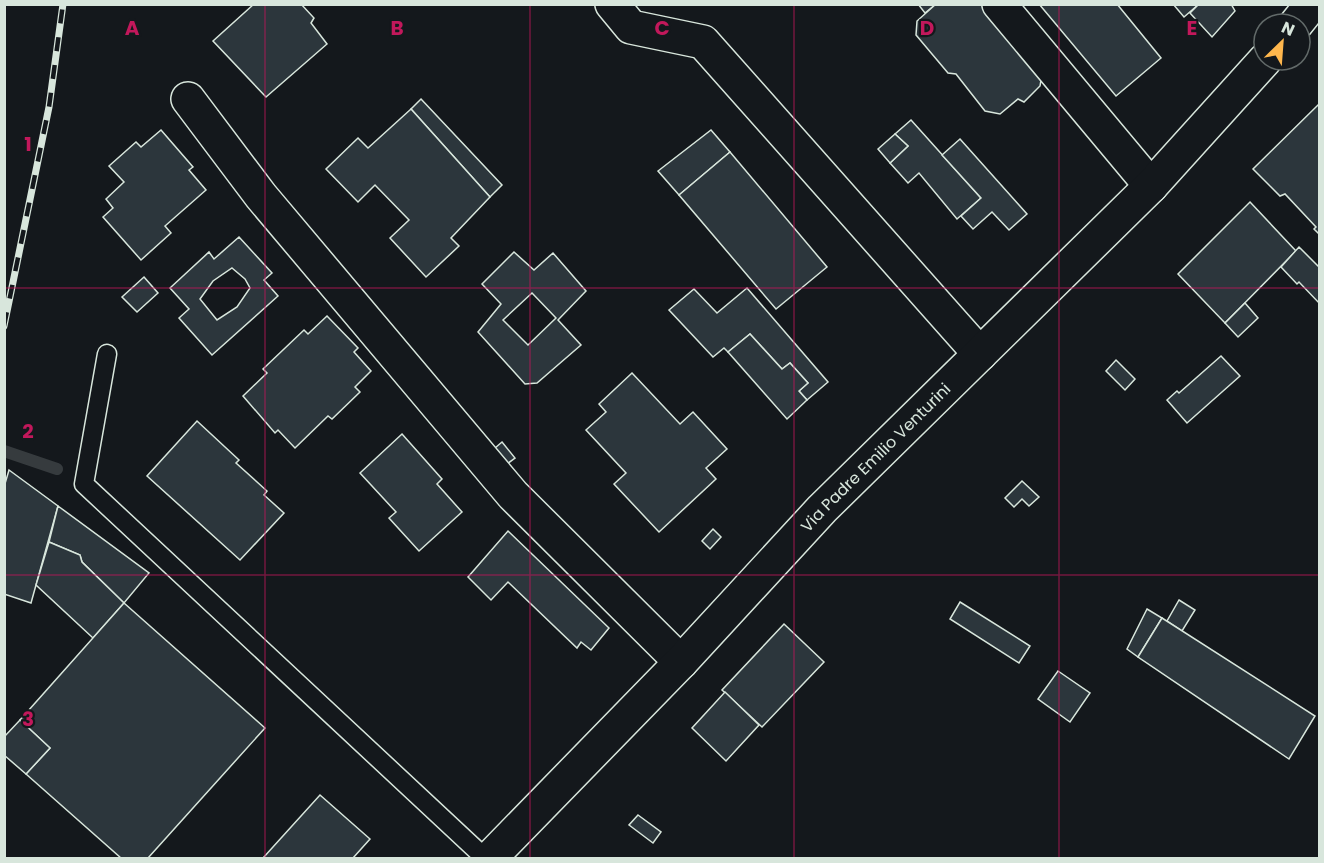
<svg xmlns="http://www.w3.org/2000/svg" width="1324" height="863" viewBox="0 0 1324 863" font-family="Poppins,sans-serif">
  <rect width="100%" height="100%" fill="#14181c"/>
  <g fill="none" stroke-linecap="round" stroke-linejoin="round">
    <path stroke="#363b3e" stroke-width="12" d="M 4,451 L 57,469"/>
  </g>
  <g fill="#2c363c" stroke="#d8e6dc" stroke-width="1.5" fill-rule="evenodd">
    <path d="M 254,4 L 301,4 L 314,18 L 311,23 L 327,44 L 266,97 L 213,41 Z"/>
    <path d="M 918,4 L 936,4 L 925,13 Z"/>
    <path d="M 936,4 L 984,4 L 1042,74 L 1040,86 L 1024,102 L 1018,99 L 1000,114 L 985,111 L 956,74 L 948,73 L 916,35 L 917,21 Z"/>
    <path d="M 1039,4 L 1117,4 L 1161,58 L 1116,96 Z"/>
    <path d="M 1173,4 L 1199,4 L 1184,17 Z"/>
    <path d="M 1199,4 L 1231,4 L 1235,11 L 1212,37 L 1190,13 Z"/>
    <path d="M 421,99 L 502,185 L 490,197 L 411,109 Z"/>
    <path d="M 1318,105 L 1320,107 L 1320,235 L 1314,229 L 1316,227 L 1285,194 L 1280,196 L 1253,169 Z"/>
    <path d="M 411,109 L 490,197 L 451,238 L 459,246 L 426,277 L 390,238 L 409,220 L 375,185 L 358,202 L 326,169 L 358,138 L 368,148 Z"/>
    <path d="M 911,120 L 981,198 L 957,219 L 919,173 L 908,183 L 890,163 L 908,146 L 895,134 Z"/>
    <path d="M 161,130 L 193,167 L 189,170 L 206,190 L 165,226 L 171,233 L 141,260 L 103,217 L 113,208 L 106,199 L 124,182 L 109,166 L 136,142 L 141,147 Z"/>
    <path d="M 711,130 L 730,152 L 679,195 L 658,171 Z"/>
    <path d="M 895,134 L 908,146 L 890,163 L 878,149 Z"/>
    <path d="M 960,139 L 1027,214 L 1009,230 L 992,212 L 973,229 L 961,216 L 981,198 L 942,155 Z"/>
    <path d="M 730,152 L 827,267 L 776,309 L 679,195 Z"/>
    <path d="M 1250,202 L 1296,251 L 1225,323 L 1178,274 Z"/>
    <path d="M 239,237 L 272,273 L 264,280 L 278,296 L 212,355 L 179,318 L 189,309 L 170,288 L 209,252 L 214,259 ZM 232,268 L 245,279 L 250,288 L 237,307 L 217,320 L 200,299 L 213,281 Z"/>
    <path d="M 1299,247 L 1320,268 L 1320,304 L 1299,282 L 1297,284 L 1281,267 Z"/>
    <path d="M 514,252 L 534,270 L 553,253 L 586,291 L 558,320 L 581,345 L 537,383 L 525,384 L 478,332 L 501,304 L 482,284 ZM 532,293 L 556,318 L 528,345 L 503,320 Z"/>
    <path d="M 144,277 L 158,293 L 137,312 L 122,297 Z"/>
    <path d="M 747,288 L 828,382 L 807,400 L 799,391 L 808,383 L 790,363 L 782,369 L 750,334 L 728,352 L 724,348 L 713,357 L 669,310 L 694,289 L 717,313 Z"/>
    <path d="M 1245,303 L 1258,318 L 1238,337 L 1225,323 Z"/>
    <path d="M 327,316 L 358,348 L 354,352 L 371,371 L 355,387 L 360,392 L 332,419 L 328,416 L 295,448 L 278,430 L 275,433 L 243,396 L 267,373 L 263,369 L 304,330 L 308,334 Z"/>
    <path d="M 750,334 L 782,369 L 790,363 L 808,383 L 799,391 L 807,400 L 787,419 L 728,352 Z"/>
    <path d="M 1221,356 L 1240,376 L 1187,423 L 1167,400 L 1177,391 L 1179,393 Z"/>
    <path d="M 1116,360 L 1135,379 L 1125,390 L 1106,371 Z"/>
    <path d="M 632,373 L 680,424 L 693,412 L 727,449 L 706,468 L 716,479 L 659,532 L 614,484 L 626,473 L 586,430 L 606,412 L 599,404 Z"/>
    <path d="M 197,421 L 239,460 L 236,463 L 267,491 L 264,495 L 284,513 L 240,560 L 147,476 Z"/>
    <path d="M 402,434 L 442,479 L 437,484 L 462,512 L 419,551 L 389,518 L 396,512 L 360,473 Z"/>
    <path d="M 502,442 L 515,458 L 507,464 L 495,448 Z"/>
    <path d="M 9,470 L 58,506 L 31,603 L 4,594 L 4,487 Z"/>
    <path d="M 1022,481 L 1039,497 L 1029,506 L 1022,499 L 1014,507 L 1005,498 Z"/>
    <path d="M 58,506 L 149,573 L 124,603 L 82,562 L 80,555 L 49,542 Z"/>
    <path d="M 713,529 L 721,537 L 710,549 L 702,541 Z"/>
    <path d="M 508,531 L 609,628 L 591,650 L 581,642 L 577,648 L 508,582 L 491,600 L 468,577 Z"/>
    <path d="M 49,542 L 80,555 L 82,562 L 124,603 L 93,638 L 36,585 Z"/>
    <path d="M 1179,600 L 1195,610 L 1182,631 L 1167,621 Z"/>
    <path d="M 960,602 L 1030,646 L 1019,663 L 950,619 Z"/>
    <path d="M 124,603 L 265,728 L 148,858 L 121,858 L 26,774 L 50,748 L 20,720 Z"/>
    <path d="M 1147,609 L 1162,618 L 1138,657 L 1127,649 Z"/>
    <path d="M 1162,618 L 1315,716 L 1289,759 L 1138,657 Z"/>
    <path d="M 784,624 L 824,662 L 762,727 L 722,690 Z"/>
    <path d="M 1058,671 L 1090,693 L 1070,722 L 1038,699 Z"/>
    <path d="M 725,692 L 759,725 L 726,761 L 692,728 Z"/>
    <path d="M 20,720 L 50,748 L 26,774 L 4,755 L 4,737 Z"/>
    <path d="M 320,795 L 370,839 L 353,858 L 263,858 Z"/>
    <path d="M 638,815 L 661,832 L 653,843 L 629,825 Z"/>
  </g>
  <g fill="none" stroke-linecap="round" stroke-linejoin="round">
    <defs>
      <path id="service" d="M 107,354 L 84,484 L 485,858"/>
      <g id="minor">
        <path d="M 612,4 L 631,27 L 703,42 L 980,354"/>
        <path d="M 999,4 L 1151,186"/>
        <path d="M 1296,24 L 1312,4"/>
        <path d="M 188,99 L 261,196 L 513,495 L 681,662"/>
        <path id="s1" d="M 490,858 L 681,662 L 822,509 L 1151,186 L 1265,60"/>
      </g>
    </defs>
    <use href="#service" stroke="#d8e6dc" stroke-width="21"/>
    <use href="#minor" stroke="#d8e6dc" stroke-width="36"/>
    <use href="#service" stroke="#14181c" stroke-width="18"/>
    <use href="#minor" stroke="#14181c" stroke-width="33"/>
    <defs>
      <path id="rail" d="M 4,326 L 49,107 L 63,4"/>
    </defs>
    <use href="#rail" stroke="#d8e6dc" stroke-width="7"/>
    <use href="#rail" stroke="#14181c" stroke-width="4.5" stroke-dasharray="14" stroke-linecap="butt"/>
  </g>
  <path fill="none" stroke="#c2185b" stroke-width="1.5" stroke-opacity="0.55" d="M 265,4 L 265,858M 530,4 L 530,858M 794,4 L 794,858M 1059,4 L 1059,858M 4,288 L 1320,288M 4,575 L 1320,575"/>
  <g text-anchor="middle" stroke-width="4.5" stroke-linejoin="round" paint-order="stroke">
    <g font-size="16" fill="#d8e6dc" stroke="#14181c">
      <text dy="6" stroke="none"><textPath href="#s1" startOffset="556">Via Padre Emilio Venturini</textPath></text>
    </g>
  </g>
  <g font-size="20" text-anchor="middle" font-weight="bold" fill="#c2185b" stroke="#14181c" stroke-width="4.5" stroke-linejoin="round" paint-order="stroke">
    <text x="132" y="35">A</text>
    <text x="397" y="35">B</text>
    <text x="662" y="35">C</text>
    <text x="927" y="35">D</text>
    <text x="1192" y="35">E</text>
    <text x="28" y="151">1</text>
    <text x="28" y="438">2</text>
    <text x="28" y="726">3</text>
  </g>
  <rect width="1324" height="863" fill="none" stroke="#d8e6dc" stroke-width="12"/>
  <g transform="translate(1282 42) rotate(25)"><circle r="28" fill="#14181c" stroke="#626a69" stroke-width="1.5"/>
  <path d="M0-4.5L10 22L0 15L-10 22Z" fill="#ffb74d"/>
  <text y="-9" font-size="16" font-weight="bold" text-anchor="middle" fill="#d8e6dc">N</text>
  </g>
</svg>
